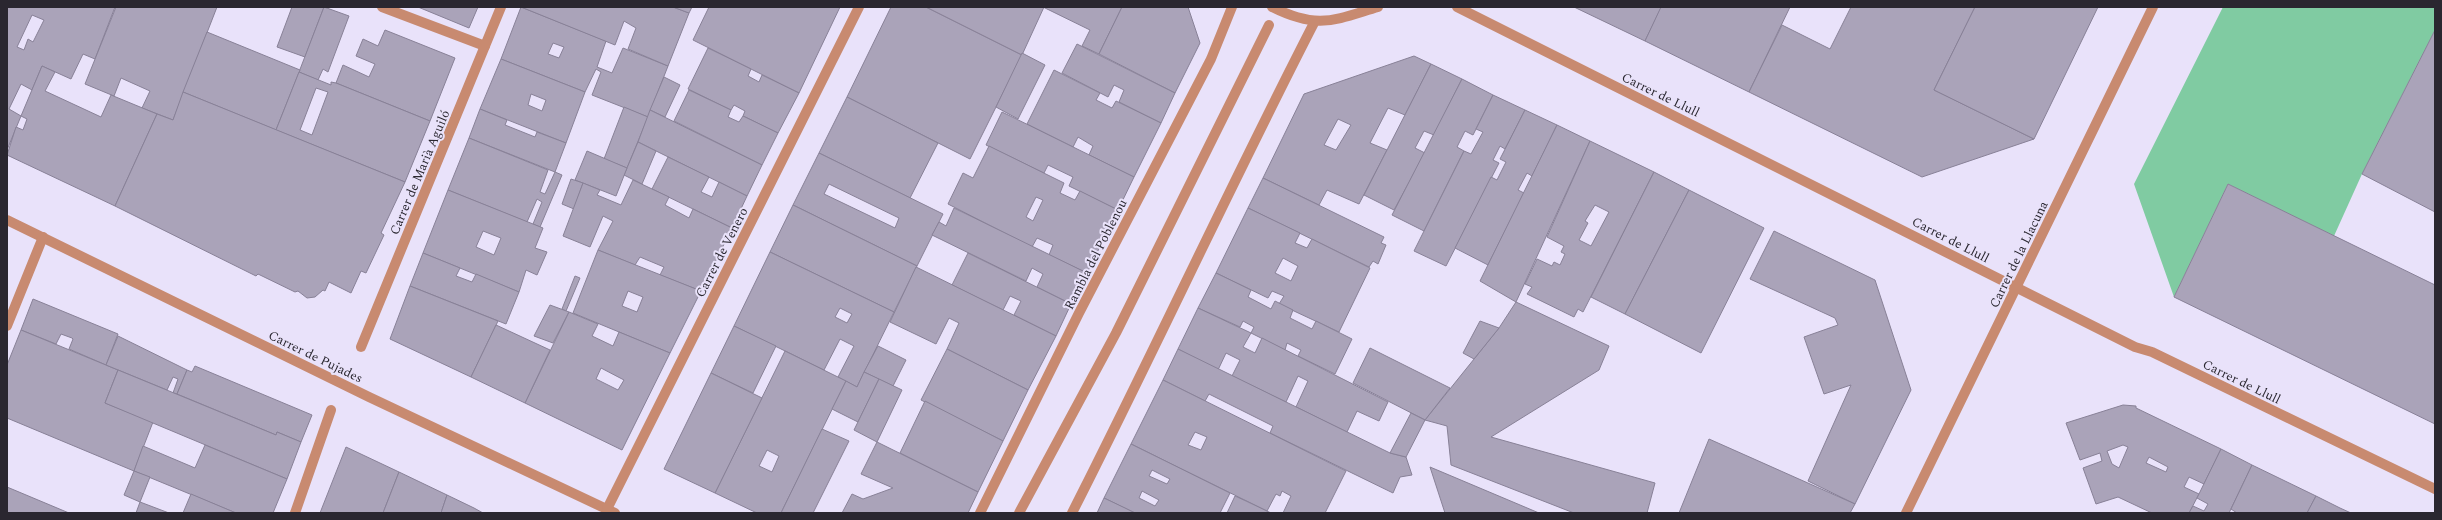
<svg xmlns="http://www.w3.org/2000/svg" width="2442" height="520" viewBox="0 0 2442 520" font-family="Spectral,serif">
  <rect width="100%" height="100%" fill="#e9e2fa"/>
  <path fill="#80cba2" d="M 2223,7 L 2435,7 L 2435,30 L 2362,174 L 2334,236 L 2228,184 L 2174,297 L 2134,184 Z"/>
  <g fill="#aaa3b9" stroke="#888197" fill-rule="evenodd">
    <path d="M 7,7 L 115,7 L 95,59 L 83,54 L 71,79 L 42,66 L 32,90 L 21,84 L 9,109 L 21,116 L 7,150 ZM 32,15 L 44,20 L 33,42 L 28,39 L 24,50 L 17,47 Z"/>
    <path d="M 116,7 L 217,7 L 173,120 L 142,108 L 150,91 L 121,78 L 114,96 L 85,84 Z"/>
    <path d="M 292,7 L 324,7 L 305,57 L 277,47 Z"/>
    <path d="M 324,7 L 349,16 L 328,72 L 323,69 L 318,80 L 299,72 Z"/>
    <path d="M 418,7 L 478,7 L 469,28 Z"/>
    <path d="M 521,7 L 606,41 L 597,67 L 612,73 L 623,48 L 668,66 L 648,117 L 592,95 L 601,72 L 596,69 L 585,92 L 501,59 ZM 553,43 L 564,47 L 559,58 L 548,54 Z"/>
    <path d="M 521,7 L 673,7 L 689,13 L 668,66 L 628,49 L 636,28 L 624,21 L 615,45 Z"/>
    <path d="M 673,7 L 692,7 L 689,13 Z"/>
    <path d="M 709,7 L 840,7 L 799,93 L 693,40 Z"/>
    <path d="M 891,7 L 926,7 L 1022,55 L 970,159 L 847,97 Z"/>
    <path d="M 926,7 L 1044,7 L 1022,55 Z"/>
    <path d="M 1043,7 L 1122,7 L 1099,54 L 1082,46 L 1090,30 Z"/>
    <path d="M 1122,7 L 1188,7 L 1200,43 L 1175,93 L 1099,54 Z"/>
    <path d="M 1574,7 L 1658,7 L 1661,8 L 1645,41 Z"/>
    <path d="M 1661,7 L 1790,7 L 1749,92 L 1645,41 Z"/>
    <path d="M 1851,7 L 1975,7 L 1934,90 L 2034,139 L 1922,177 L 1749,92 L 1782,25 L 1830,49 Z"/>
    <path d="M 1975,7 L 2098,7 L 2034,139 L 1934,90 Z"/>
    <path d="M 385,30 L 455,58 L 430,121 L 336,83 L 343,65 L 369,77 L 375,64 L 356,56 L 363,39 L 378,46 Z"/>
    <path d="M 2435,30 L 2435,212 L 2362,174 Z"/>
    <path d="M 207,32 L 300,70 L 276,130 L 183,92 Z"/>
    <path d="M 1077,44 L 1175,93 L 1161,123 L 1119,102 L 1124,90 L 1114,85 L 1108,97 L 1062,73 Z"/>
    <path d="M 708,48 L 751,69 L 748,76 L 759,82 L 762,75 L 799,93 L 778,133 L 743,116 L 745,111 L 734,105 L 731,110 L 688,89 Z"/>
    <path d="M 1022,53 L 1045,65 L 1018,119 L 996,107 Z"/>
    <path d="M 1414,56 L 1431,64 L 1405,115 L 1388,108 L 1370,143 L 1387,150 L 1359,204 L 1327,190 L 1319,205 L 1263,178 L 1304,94 ZM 1338,119 L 1351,125 L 1336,150 L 1324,145 Z"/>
    <path d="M 501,59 L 585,92 L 566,143 L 480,109 ZM 531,94 L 546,100 L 542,111 L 528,105 Z"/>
    <path d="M 1431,64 L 1462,79 L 1434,135 L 1424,131 L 1415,148 L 1425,153 L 1394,210 L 1364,195 Z"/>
    <path d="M 42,66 L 55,72 L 45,91 L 101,117 L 111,95 L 157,114 L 115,206 L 7,155 L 16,127 L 23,130 L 27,119 L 21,116 Z"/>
    <path d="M 1054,70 L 1100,93 L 1096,100 L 1112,108 L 1116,101 L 1161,123 L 1134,177 L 1089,155 L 1093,146 L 1078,137 L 1073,147 L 1027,124 Z"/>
    <path d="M 299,72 L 331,85 L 331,82 L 336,83 L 430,121 L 405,182 L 276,130 ZM 316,88 L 328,92 L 312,135 L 300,130 Z"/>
    <path d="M 664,77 L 680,85 L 665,117 L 650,110 Z"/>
    <path d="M 1462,79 L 1493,95 L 1473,135 L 1465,131 L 1457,147 L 1464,151 L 1424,231 L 1392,215 Z"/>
    <path d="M 689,90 L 731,110 L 728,117 L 739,122 L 743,116 L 778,133 L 762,165 L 674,121 Z"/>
    <path d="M 183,92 L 405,182 L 381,233 L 384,235 L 366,273 L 361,271 L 351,293 L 329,282 L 325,291 L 323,290 L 315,297 L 307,298 L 298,291 L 295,292 L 258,274 L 256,276 L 115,206 L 157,114 L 173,120 Z"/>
    <path d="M 1493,95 L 1525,110 L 1505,149 L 1500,146 L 1493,160 L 1499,163 L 1446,266 L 1414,251 L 1464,151 L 1471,154 L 1483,132 L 1476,129 Z"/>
    <path d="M 847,97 L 938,143 L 910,198 L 819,153 Z"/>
    <path d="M 624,107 L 648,117 L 627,168 L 604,159 Z"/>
    <path d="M 480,109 L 507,120 L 505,125 L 535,137 L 537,132 L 566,143 L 555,172 L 469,138 Z"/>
    <path d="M 650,110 L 762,165 L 747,196 L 638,142 Z"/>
    <path d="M 1525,110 L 1557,125 L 1532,176 L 1527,173 L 1518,190 L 1524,193 L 1488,265 L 1455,248 L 1491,177 L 1497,180 L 1506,162 L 1500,159 Z"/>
    <path d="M 1002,112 L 1134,177 L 1118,210 L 1069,186 L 1073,177 L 1048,165 L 1044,173 L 986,145 Z"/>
    <path d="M 1557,125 L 1590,141 L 1516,302 L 1480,281 Z"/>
    <path d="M 469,138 L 548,170 L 540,192 L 545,194 L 555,172 L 562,175 L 540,227 L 533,224 L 542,202 L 537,199 L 527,222 L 448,190 Z"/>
    <path d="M 1590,141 L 1654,172 L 1583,312 L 1578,309 L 1574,317 L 1527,294 L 1532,287 L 1525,284 L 1537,259 L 1552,266 L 1554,262 L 1560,265 L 1565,254 L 1561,252 L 1564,246 L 1547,237 ZM 1595,205 L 1609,212 L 1591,246 L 1579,240 L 1588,223 L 1585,221 Z"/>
    <path d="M 638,142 L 656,151 L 642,184 L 624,175 Z"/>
    <path d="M 989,146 L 1064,183 L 1060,193 L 1075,200 L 1080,191 L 1118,210 L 1087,273 L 1049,255 L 1053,245 L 1037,238 L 1032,247 L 948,204 L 963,173 L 973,178 ZM 1036,197 L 1043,200 L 1033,221 L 1026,217 Z"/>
    <path d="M 587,151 L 627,168 L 616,196 L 575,180 Z"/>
    <path d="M 819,153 L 943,214 L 917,266 L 793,205 ZM 829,184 L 899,218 L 895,228 L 824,194 Z"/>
    <path d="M 668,157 L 709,177 L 701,192 L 712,197 L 719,182 L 747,196 L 732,228 L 652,189 Z"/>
    <path d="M 1654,172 L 1689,190 L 1625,314 L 1591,297 Z"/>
    <path d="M 1263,178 L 1384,237 L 1381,243 L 1386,245 L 1378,264 L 1373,261 L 1369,267 L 1248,208 Z"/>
    <path d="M 571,179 L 583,183 L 574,209 L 562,204 Z"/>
    <path d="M 633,180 L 669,197 L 665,205 L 689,218 L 693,209 L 732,228 L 701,291 L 660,275 L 664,267 L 640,257 L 635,265 L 598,250 L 613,221 L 603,216 L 590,247 L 563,236 L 583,183 L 600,190 L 597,195 L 621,205 Z"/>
    <path d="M 2228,184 L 2435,285 L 2435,424 L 2174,297 Z"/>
    <path d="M 448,190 L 543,228 L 535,248 L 547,252 L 537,275 L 526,270 L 519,292 L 423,253 ZM 483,231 L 501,238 L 494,255 L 476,247 Z"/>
    <path d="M 1689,190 L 1764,228 L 1701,353 L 1625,314 Z"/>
    <path d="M 793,205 L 917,266 L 894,312 L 770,252 Z"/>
    <path d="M 954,208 L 1087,273 L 1071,304 L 1037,287 L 1043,274 L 1032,268 L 1026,281 L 932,235 L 939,222 L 946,226 Z"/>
    <path d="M 1248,208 L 1300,233 L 1295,243 L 1307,248 L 1312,239 L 1370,268 L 1339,332 L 1279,304 L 1284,296 L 1272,291 L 1268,298 L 1216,273 ZM 1283,258 L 1298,266 L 1291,281 L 1275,273 Z"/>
    <path d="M 1774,231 L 1875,280 L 1911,390 L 1855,504 L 1808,481 L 1851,385 L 1824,394 L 1804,337 L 1838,325 L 1835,318 L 1750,279 Z"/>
    <path d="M 598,250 L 701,291 L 670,353 L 573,313 ZM 628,291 L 643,297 L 637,312 L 622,306 Z"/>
    <path d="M 770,252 L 894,312 L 857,387 L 838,377 L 854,346 L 840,339 L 824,370 L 734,326 ZM 840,308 L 852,314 L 847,323 L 835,317 Z"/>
    <path d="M 423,253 L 460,268 L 456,276 L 472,282 L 476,274 L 519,292 L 506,324 L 410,286 Z"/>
    <path d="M 968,253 L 1071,304 L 1056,336 L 1014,315 L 1021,301 L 1010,296 L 1003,310 L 952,285 Z"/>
    <path d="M 916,267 L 1056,336 L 1028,390 L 947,349 L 959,323 L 949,318 L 936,344 L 890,322 Z"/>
    <path d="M 1216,273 L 1251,290 L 1248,297 L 1271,309 L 1275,301 L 1293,310 L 1290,318 L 1312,329 L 1316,321 L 1352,339 L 1335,374 L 1298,356 L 1301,350 L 1287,343 L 1285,350 L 1251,333 L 1254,327 L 1243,321 L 1240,327 L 1198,308 Z"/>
    <path d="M 575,276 L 580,278 L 566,311 L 562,309 Z"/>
    <path d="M 410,286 L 498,321 L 471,377 L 390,339 Z"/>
    <path d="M 33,299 L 118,334 L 106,365 L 69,349 L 73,339 L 72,338 L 61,334 L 56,344 L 21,330 Z"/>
    <path d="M 1516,302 L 1609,346 L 1599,370 L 1491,437 L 1655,483 L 1647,513 L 1574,513 L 1451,465 L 1447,426 L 1425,420 L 1499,328 Z"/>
    <path d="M 550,305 L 569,312 L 553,343 L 534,336 Z"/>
    <path d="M 1198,308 L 1251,333 L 1243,347 L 1255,353 L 1262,338 L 1388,402 L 1379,421 L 1357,411 L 1347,432 L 1296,407 L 1308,381 L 1298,376 L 1286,402 L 1232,376 L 1240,360 L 1226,353 L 1218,370 L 1178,349 Z"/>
    <path d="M 569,312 L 598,324 L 592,336 L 613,346 L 619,332 L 670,353 L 622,450 L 525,403 ZM 601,368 L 624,380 L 618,390 L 596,379 Z"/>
    <path d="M 1480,321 L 1499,328 L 1474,359 L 1463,353 Z"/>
    <path d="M 496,325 L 550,350 L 525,403 L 471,377 Z"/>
    <path d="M 734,326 L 776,346 L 753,393 L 711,373 Z"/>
    <path d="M 21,330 L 118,370 L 105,403 L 153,422 L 134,471 L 7,418 L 7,365 Z"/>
    <path d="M 118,336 L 187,370 L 177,394 L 173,393 L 178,379 L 173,377 L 167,390 L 106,365 Z"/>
    <path d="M 878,346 L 906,360 L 893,386 L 864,372 Z"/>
    <path d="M 1370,348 L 1450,388 L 1425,420 L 1353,383 Z"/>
    <path d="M 947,349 L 1028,390 L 1003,441 L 921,400 Z"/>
    <path d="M 1178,349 L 1390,453 L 1406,457 L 1412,475 L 1400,477 L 1393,493 L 1270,433 L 1273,426 L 1209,394 L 1205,401 L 1163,380 Z"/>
    <path d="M 785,351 L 846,381 L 781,513 L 757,513 L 715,493 ZM 767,450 L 779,456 L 772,472 L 759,466 Z"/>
    <path d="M 195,366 L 312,415 L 301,442 L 277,432 L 276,435 L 177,394 L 187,370 L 192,372 Z"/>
    <path d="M 118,370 L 276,435 L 277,432 L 301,442 L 287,479 L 105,403 Z"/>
    <path d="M 864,372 L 879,379 L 858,422 L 832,409 L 846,381 L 857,387 Z"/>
    <path d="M 711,373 L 762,398 L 715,493 L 664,469 Z"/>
    <path d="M 879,379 L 902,390 L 877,442 L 854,430 Z"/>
    <path d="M 1163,380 L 1346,471 L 1325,513 L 1283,513 L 1291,496 L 1282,491 L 1280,496 L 1276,494 L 1267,511 L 1131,444 ZM 1195,432 L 1207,437 L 1201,450 L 1188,445 Z"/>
    <path d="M 925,401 L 1003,441 L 978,492 L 900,453 Z"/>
    <path d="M 2123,405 L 2136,406 L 2136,408 L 2221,449 L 2204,484 L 2189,477 L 2184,487 L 2199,494 L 2189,513 L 2152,513 L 2118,497 L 2096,504 L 2083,468 L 2102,461 L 2100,453 L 2080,460 L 2066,423 ZM 2123,445 L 2128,447 L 2119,468 L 2112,464 L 2107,451 ZM 2149,457 L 2168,467 L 2166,472 L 2146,463 Z"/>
    <path d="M 1411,413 L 1425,420 L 1406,457 L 1390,453 Z"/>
    <path d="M 822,429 L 849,441 L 813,513 L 781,513 Z"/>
    <path d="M 1709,439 L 1855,504 L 1850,513 L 1679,513 Z"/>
    <path d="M 877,442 L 978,492 L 968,513 L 842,513 L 852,494 L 863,499 L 893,488 L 861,474 Z"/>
    <path d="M 1131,444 L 1230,493 L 1220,513 L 1135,513 L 1104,498 ZM 1152,470 L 1170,479 L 1167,484 L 1149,476 ZM 1142,491 L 1159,500 L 1155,506 L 1139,498 Z"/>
    <path d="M 205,445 L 287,479 L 273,513 L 236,513 L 134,471 L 143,446 L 195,468 Z"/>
    <path d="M 346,447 L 399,472 L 383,513 L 320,513 Z"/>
    <path d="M 2221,449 L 2252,465 L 2229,513 L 2189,513 L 2193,506 L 2204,511 L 2208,504 L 2197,498 Z"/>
    <path d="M 2252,465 L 2316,496 L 2307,513 L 2237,513 L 2231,509 Z"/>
    <path d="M 1430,467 L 1539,513 L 1445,513 Z"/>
    <path d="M 134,471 L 150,477 L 140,502 L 124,495 Z"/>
    <path d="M 399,472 L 447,495 L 441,513 L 383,513 Z"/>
    <path d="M 7,487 L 69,513 L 7,513 Z"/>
    <path d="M 191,494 L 236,513 L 183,513 Z"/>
    <path d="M 447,495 L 474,508 L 483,513 L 441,513 Z"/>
    <path d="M 1235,496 L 1246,501 L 1271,513 L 1227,513 Z"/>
    <path d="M 2316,496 L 2340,508 L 2351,513 L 2307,513 Z"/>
    <path d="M 1104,498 L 1125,508 L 1135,513 L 1097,513 Z"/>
    <path d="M 140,502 L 169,513 L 136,513 Z"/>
  </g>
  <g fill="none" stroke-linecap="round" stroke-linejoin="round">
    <g stroke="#c88a70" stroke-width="10">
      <path d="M 382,7 L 485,46"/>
      <path d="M 1272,7 C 1318,30 1334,20 1378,7"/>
      <path d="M 1457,7 L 2135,347 L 2152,352 L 2435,489"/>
      <path d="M 7,220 L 369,397 L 615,513"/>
      <path d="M 7,326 L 43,237"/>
      <path d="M 361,347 L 501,7"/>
      <path d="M 607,509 L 859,7"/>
      <path d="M 295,513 L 331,410"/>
      <path d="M 980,513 L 1079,313 L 1211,59 L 1232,7"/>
      <path d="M 1019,513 L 1116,333 L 1269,25"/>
      <path d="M 1072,513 C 1155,350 1231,184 1315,21"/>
      <path d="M 1906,513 L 2153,7"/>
    </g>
  </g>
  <g text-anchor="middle" stroke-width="4" stroke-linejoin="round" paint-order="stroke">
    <g font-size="13" fill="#2a2730" stroke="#e9e2fa">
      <text transform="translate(1661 94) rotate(26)" y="5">Carrer de Llull</text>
      <text transform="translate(419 172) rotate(-67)" y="5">Carrer de Marià Aguiló</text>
      <text transform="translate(1951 239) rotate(27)" y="5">Carrer de Llull</text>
      <text transform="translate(721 252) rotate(-63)" y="5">Carrer de Venero</text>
      <text transform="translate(1095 254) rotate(-63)" y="5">Rambla del Poblenou</text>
      <text transform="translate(2018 254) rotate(-64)" y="5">Carrer de la Llacuna</text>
      <text transform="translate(316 356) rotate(26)" y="5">Carrer de Pujades</text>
      <text transform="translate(2242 381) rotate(26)" y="5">Carrer de Llull</text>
    </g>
  </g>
  <rect width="2442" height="520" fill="none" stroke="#2a2730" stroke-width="16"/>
</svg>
